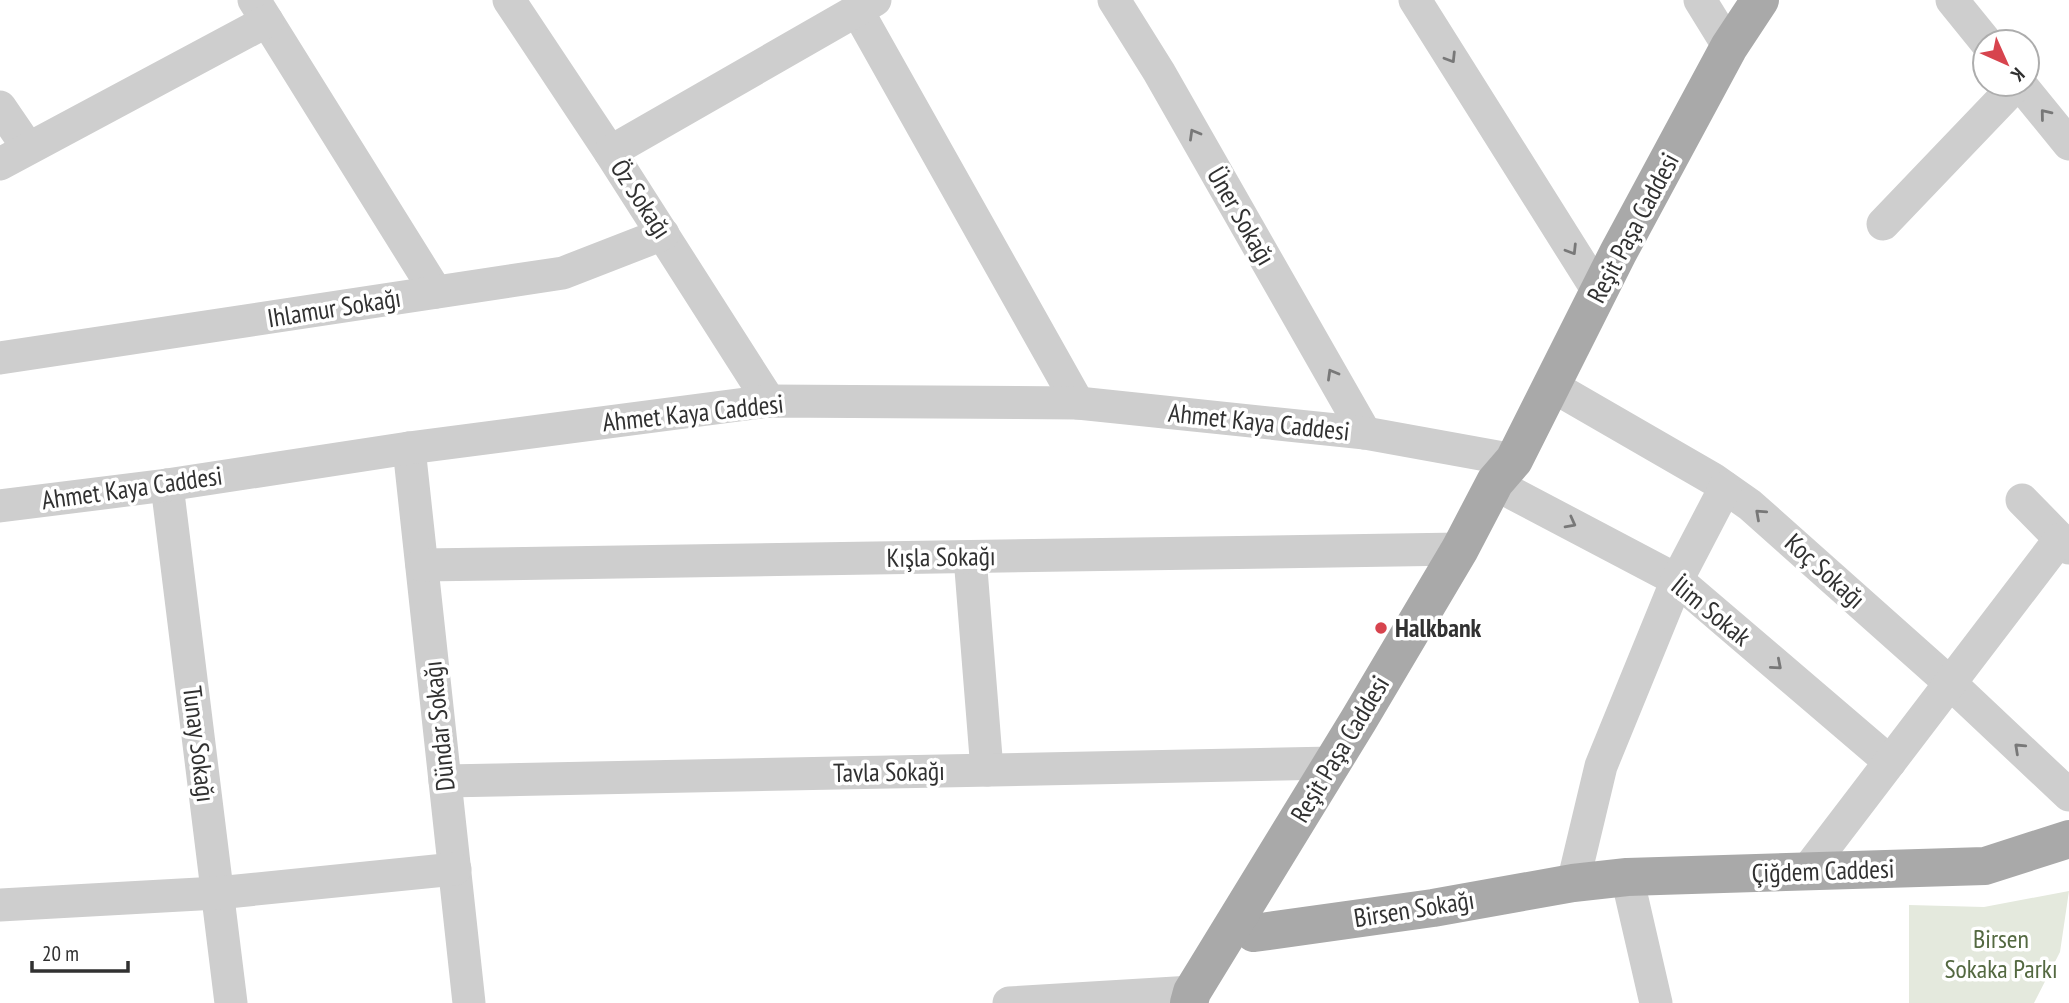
<svg xmlns="http://www.w3.org/2000/svg" width="2069" height="1003" viewBox="0 0 2069 1003" font-family="'PT Sans Narrow',sans-serif">
  <rect width="100%" height="100%" fill="#fff"/>
  <path fill="#e4e9dd" d="M 2069,891 L 2060,952 L 2034,1003 L 1909,1003 L 1909,905 L 1984,907 Z"/>
  <g fill="none" stroke-linecap="round" stroke-linejoin="round">
    <g stroke="#cecece" stroke-width="33">
      <path d="M 254,0 L 436,292"/>
      <path d="M 509,0 L 610,152 L 769,401"/>
      <path d="M 1114,0 L 1159,72 L 1365,433"/>
      <path d="M 1415,0 L 1598,291"/>
      <path d="M 1700,0 L 1729,47"/>
      <path d="M 1952,0 L 1986,42"/>
      <path d="M 857,10 L 1078,403"/>
      <path d="M 2020,84 L 2069,144"/>
      <path d="M 0,107 L 28,148"/>
      <path d="M 610,152 L 875,0"/>
      <path d="M 0,164 L 267,21"/>
      <path d="M 1883,224 L 2017,84"/>
      <path d="M 0,358 L 563,273 L 663,234"/>
      <path d="M 1552,386 L 1713,479 L 1750,505 L 1950,683 L 2069,795"/>
      <path d="M 409,448 L 469,1003"/>
      <path d="M 167,485 L 231,1003"/>
      <path d="M 1510,492 L 1677,580 L 1890,762"/>
      <path d="M 2022,500 L 2069,548"/>
      <path d="M 0,506 L 167,485 L 409,448 L 769,401 L 1078,403 L 1365,433 L 1514,460"/>
      <path d="M 970,557 L 987,770"/>
      <path d="M 422,565 L 1460,549"/>
      <path d="M 445,781 L 1333,763"/>
      <path d="M 1806,872 L 2060,539"/>
      <path d="M 1627,877 L 1656,1003"/>
      <path d="M 1573,883 L 1601,766 L 1677,580 L 1725,488"/>
      <path d="M 0,905 L 217,893 L 455,869"/>
      <path d="M 1009,1003 L 1192,992"/>
    </g>
    <g stroke="#a9a9a9" stroke-width="38">
      <path d="M 1254,933 L 1433,908 L 1573,883 L 1627,877 L 1985,866 L 2069,839"/>
      <path d="M 1189,1003 L 1192,992 L 1358,721 L 1460,549 L 1495,482 L 1514,460 L 1618,253 L 1729,47 L 1760,0"/>
    </g>
  </g>
  <defs><path id="oneway-chevron" d="M-2-3.5L2.5 0L-2 3.5" fill="none" stroke-width="1.6" stroke-linecap="round" stroke-linejoin="round" transform="scale(1.75)"/></defs>
  <g stroke="#787878">
    <use href="#oneway-chevron" transform="translate(1451 58) rotate(58)"/>
    <use href="#oneway-chevron" transform="translate(2045 114) rotate(-129)"/>
    <use href="#oneway-chevron" transform="translate(1194 134) rotate(-120)"/>
    <use href="#oneway-chevron" transform="translate(1572 250) rotate(58)"/>
    <use href="#oneway-chevron" transform="translate(1332 374) rotate(-120)"/>
    <use href="#oneway-chevron" transform="translate(1760 514) rotate(-138)"/>
    <use href="#oneway-chevron" transform="translate(1571 523) rotate(28)"/>
    <use href="#oneway-chevron" transform="translate(1777 665) rotate(41)"/>
    <use href="#oneway-chevron" transform="translate(2019 748) rotate(-137)"/>
  </g>
  <circle fill="#d7444e" stroke="#fff" stroke-width="2.5" cx="1381" cy="628" r="7"/>
  <g text-anchor="middle" stroke-width="7" stroke-linejoin="round" paint-order="stroke">
    <g font-size="26" fill="#313131" stroke="#fff">
      <text transform="translate(641 199) rotate(57)" y="9">Öz Sokağı</text>
      <text transform="translate(1241 216) rotate(60)" y="9">Üner Sokağı</text>
      <text transform="translate(1633 228) rotate(-62)" y="9">Reşit Paşa Caddesi</text>
      <text transform="translate(334 308) rotate(-9)" y="9">Ihlamur Sokağı</text>
      <text transform="translate(693 413) rotate(-6)" y="9">Ahmet Kaya Caddesi</text>
      <text transform="translate(1259 422) rotate(6)" y="9">Ahmet Kaya Caddesi</text>
      <text transform="translate(132 488) rotate(-8)" y="9">Ahmet Kaya Caddesi</text>
      <text transform="translate(941 557) rotate(-1)" y="9">Kışla Sokağı</text>
      <text transform="translate(1825 571) rotate(42)" y="9">Koç Sokağı</text>
      <text transform="translate(1711 611) rotate(39)" y="9">İlim Sokak</text>
      <text transform="translate(439 726) rotate(-96)" y="9">Dündar Sokağı</text>
      <text transform="translate(199 744) rotate(83)" y="9">Tunay Sokağı</text>
      <text transform="translate(1340 749) rotate(-59)" y="9">Reşit Paşa Caddesi</text>
      <text transform="translate(889 772) rotate(-1)" y="9">Tavla Sokağı</text>
      <text transform="translate(1823 871) rotate(-2)" y="9">Çiğdem Caddesi</text>
      <text transform="translate(1414 909) rotate(-9)" y="9">Birsen Sokağı</text>
    </g>
    <g font-size="26" font-weight="bold" fill="#313131" stroke="#fff" text-anchor="start">
      <text x="1395" y="637">Halkbank</text>
    </g>
    <g font-size="26" fill="#546941" stroke="#fff">
      <text x="2001" y="948">Birsen<tspan x="2001" dy="30">Sokaka Parkı</tspan></text>
    </g>
  </g>
  <g transform="translate(2006 63) rotate(135)"><circle r="33" fill="#ffffff" stroke="#adadad" stroke-width="2"/>
  <path d="M0-5L12 26L0 18L-12 26Z" fill="#d7444e"/>
  <text y="-10" font-size="19" font-weight="bold" text-anchor="middle" fill="#313131">K</text>
  </g>
  <path d="M32 961v10h96v-10" fill="none" stroke="#313131" stroke-width="3.5"/>
  <text x="42" y="961" font-size="21" fill="#313131" stroke="#ffffff" stroke-width="5" paint-order="stroke">20 m</text>
</svg>
